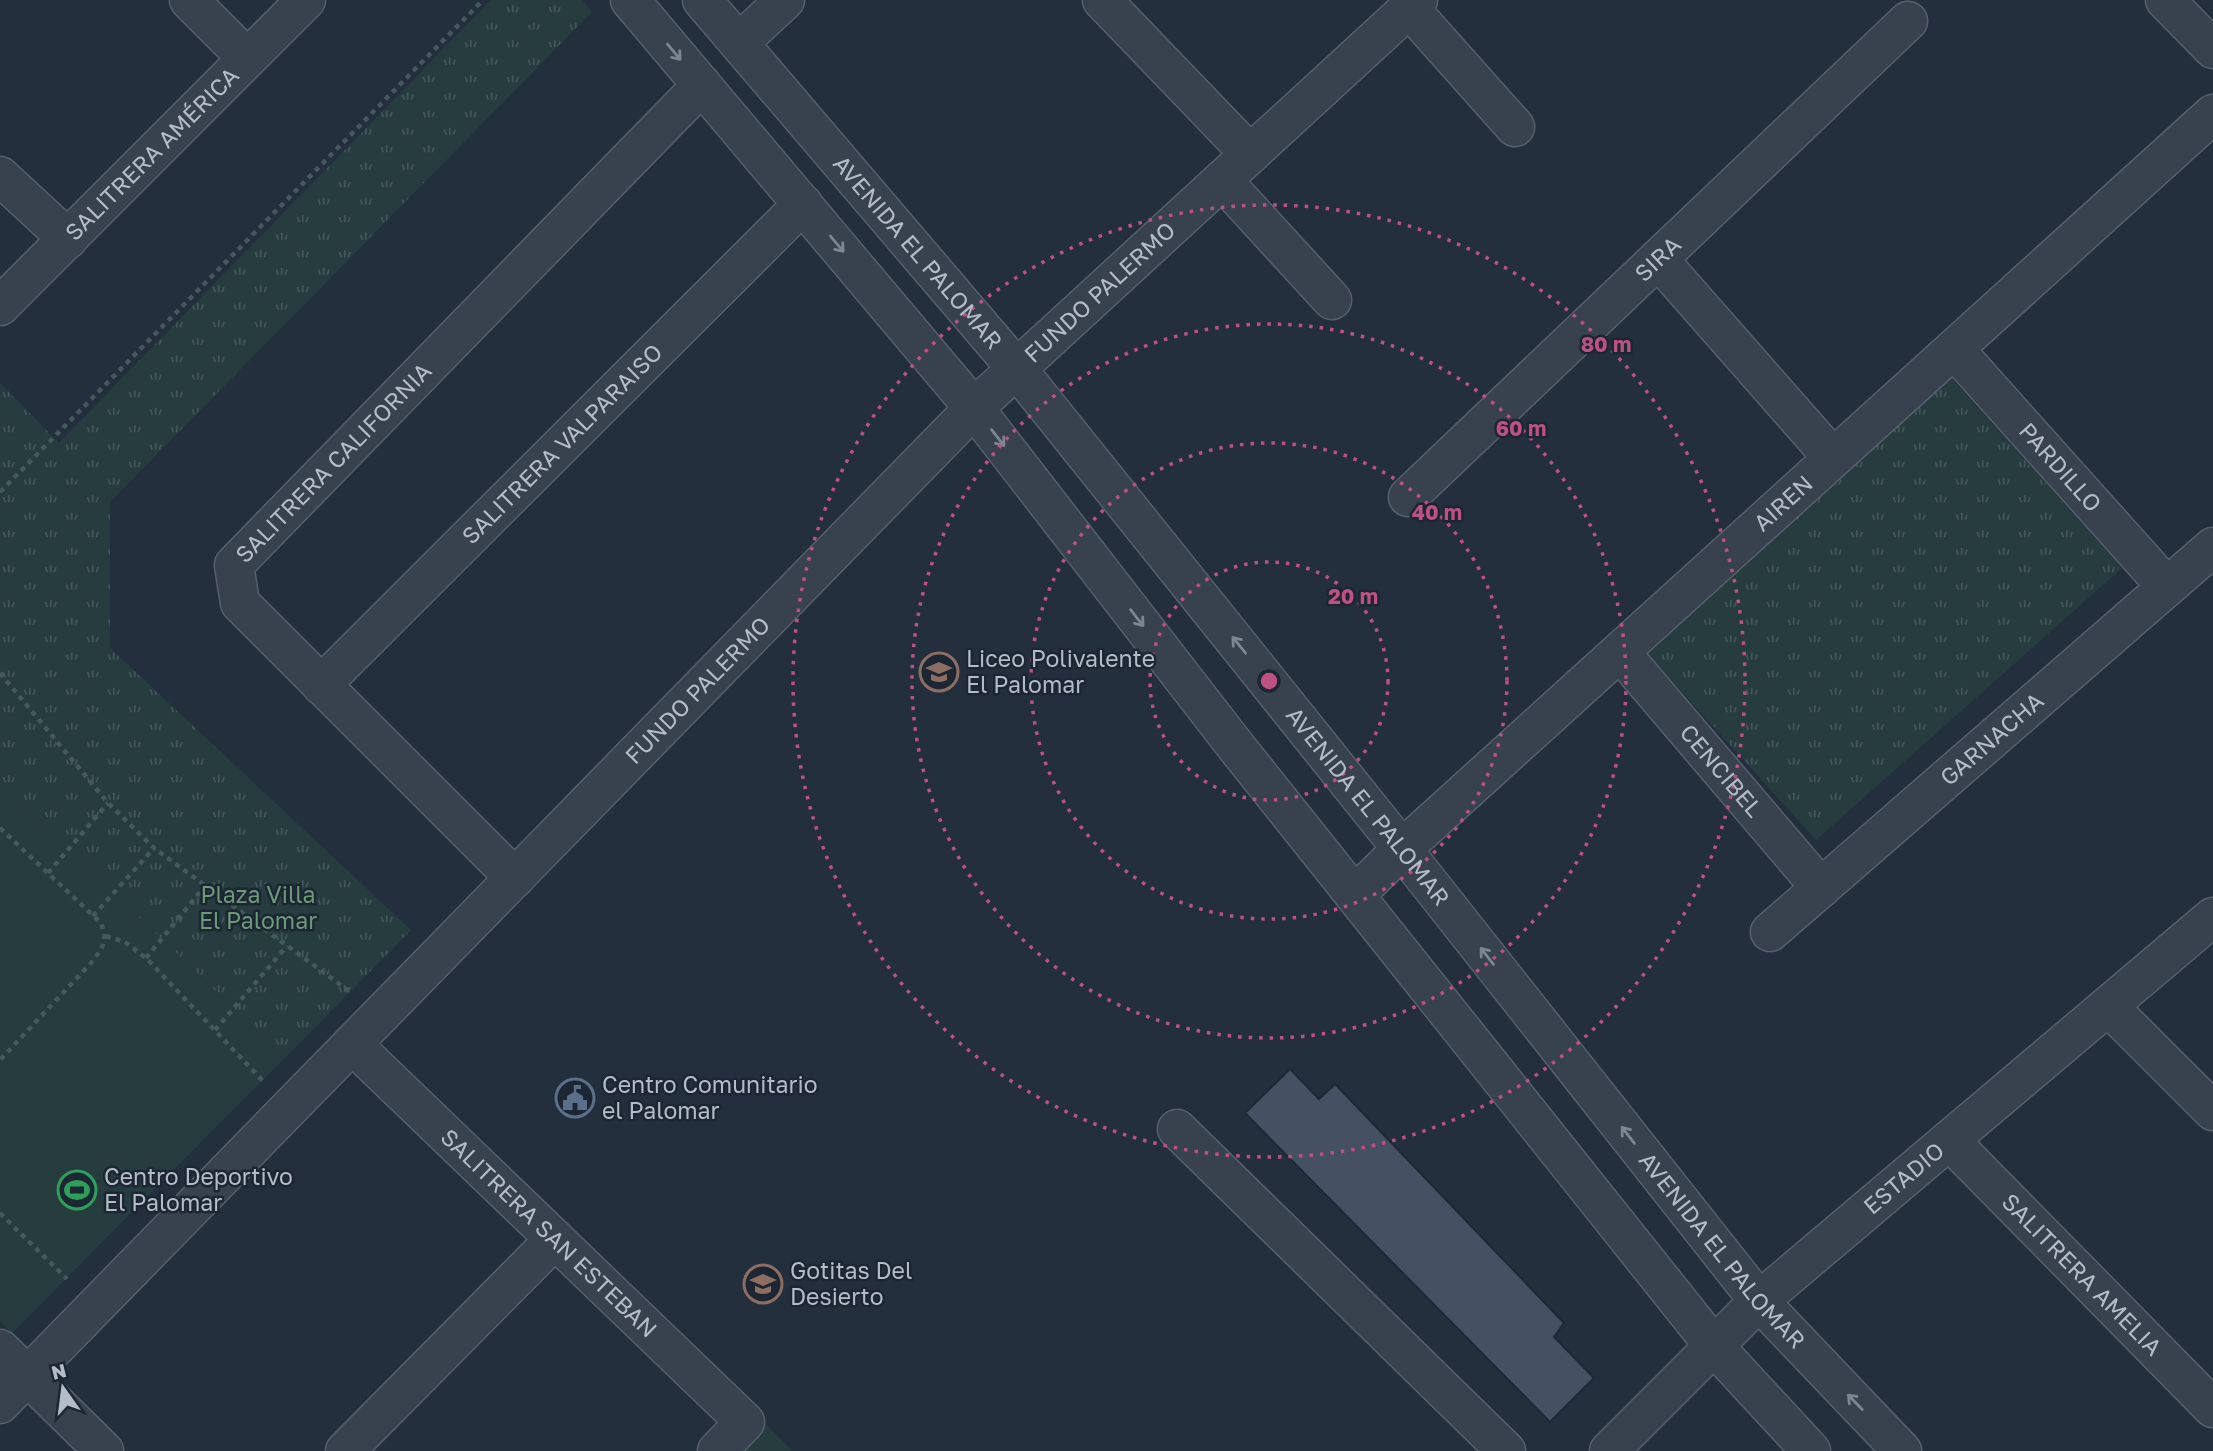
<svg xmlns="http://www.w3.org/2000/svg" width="2213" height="1451" viewBox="0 0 2213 1451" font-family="'Golos Text',sans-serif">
  <defs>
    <pattern id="park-tufts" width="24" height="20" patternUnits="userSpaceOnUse" patternTransform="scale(1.75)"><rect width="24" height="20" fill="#263c3f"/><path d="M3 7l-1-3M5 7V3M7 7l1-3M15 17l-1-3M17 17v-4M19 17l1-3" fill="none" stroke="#435659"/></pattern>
  </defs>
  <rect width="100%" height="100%" fill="#242f3e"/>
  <g fill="#263c3f">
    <path d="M 0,783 L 285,1058 L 12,1333 L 0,1322 Z"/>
    <path d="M 764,1422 L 792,1451 L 736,1451 Z"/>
  </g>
  <g fill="url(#park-tufts)">
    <path d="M 491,0 L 582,0 L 592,12 L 110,502 L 110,648 L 411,930 L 285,1058 L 0,783 L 0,383 L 59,443 Z"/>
    <path d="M 1951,378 L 2122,568 L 1816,840 L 1645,651 Z"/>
  </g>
  <path fill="#455162" stroke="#1f2835" stroke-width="2" d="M 1290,1069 L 1319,1099 L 1335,1084 L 1564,1323 L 1554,1337 L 1594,1378 L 1550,1422 L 1245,1113 Z"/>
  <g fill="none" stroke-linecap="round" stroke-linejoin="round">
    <defs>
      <g id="minor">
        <path d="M 189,0 L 247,58"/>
        <path d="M 630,0 L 974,408 L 1234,744 L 1714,1346 L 1811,1451"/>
        <path id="s1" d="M 702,0 L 1017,369 L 1402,849 L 1759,1301 L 1902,1451"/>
        <path d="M 1102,0 L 1250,154"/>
        <path d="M 2165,0 L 2213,49"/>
        <path d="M 1409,8 L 1515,127"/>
        <path d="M 739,43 L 785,0"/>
        <path d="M 0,176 L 68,239"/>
        <path d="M 1222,180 L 1332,300"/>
        <path d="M 1658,259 L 1833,458"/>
        <path id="s2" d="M 0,306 L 306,0"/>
        <path id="s3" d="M 1954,349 L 2167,587"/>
        <path id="s4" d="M 1408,497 L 1908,21"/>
        <path id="s5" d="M 1620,652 L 1821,888"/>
        <path id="s6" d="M 321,685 L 803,204"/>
        <path id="s7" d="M 515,878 L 240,603 L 234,565 L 702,85"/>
        <path id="s8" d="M 1356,894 L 1402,849 L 2213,114"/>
        <path id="s9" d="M 1770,932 L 2213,547"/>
        <path d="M 2108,1006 L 2213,1111"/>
        <path id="s10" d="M 352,1044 L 745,1422 L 717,1451"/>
        <path d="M 1177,1129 L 1506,1451"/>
        <path id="s11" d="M 1949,1140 L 2213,1408"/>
        <path d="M 0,1349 L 104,1451"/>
        <path id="s12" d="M 0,1404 L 974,408 L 1418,0"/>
        <path d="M 345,1451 L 555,1239"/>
        <path id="s13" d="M 1609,1451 L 1759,1301 L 2213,917"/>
      </g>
    </defs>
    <use href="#minor" stroke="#565f6c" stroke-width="41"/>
    <g stroke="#44595c" stroke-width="4.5" stroke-dasharray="5 5" stroke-linecap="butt">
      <path d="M 0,492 L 483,0"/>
      <path d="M 0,673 L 108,803 L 154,848 L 349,991"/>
      <path d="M 0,828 L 101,923 C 108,943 103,947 91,963 L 0,1060"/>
      <path d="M 48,873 L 108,803"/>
      <path d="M 93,916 L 154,848"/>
      <path d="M 106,936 L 125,942 L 146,958 L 263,1081"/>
      <path d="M 146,958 L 205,886"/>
      <path d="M 215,1030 L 287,946"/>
      <path d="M 0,1213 L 67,1279"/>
    </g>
    <use href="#minor" stroke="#38414e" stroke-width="38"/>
  </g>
  <defs><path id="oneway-shaft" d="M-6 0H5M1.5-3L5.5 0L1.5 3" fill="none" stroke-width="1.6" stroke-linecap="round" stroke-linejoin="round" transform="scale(1.75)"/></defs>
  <g stroke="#7c8592">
    <use href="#oneway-shaft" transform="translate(674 52) rotate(50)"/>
    <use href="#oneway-shaft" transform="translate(837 244) rotate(50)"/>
    <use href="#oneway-shaft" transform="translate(998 438) rotate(52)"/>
    <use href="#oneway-shaft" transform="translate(1137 618) rotate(52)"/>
    <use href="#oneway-shaft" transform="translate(1239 645) rotate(-129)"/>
    <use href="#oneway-shaft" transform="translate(1487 956) rotate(-128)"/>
    <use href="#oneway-shaft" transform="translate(1628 1135) rotate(-128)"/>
    <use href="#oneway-shaft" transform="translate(1855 1402) rotate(-134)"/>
  </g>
  <g fill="none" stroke="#bd5182" stroke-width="3.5" stroke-dasharray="3.5 7">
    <circle cx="1269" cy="681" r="119"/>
    <circle cx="1269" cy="681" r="238"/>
    <circle cx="1269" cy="681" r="357"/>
    <circle cx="1269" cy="681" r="476"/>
  </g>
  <defs>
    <symbol id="school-ring" viewBox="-11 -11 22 22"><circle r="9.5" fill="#1d2633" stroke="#8d6e63" stroke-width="1.5"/><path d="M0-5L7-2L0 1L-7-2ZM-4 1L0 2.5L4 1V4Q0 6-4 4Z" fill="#8d6e63"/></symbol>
    <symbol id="civic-ring" viewBox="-11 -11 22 22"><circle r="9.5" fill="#1d2633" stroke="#5c6f8a" stroke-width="1.5"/><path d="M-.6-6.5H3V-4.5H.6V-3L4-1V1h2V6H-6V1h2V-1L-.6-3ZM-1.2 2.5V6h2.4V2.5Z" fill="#5c6f8a"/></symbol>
    <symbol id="stadium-ring" viewBox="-11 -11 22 22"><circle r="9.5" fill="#1d2633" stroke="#2e9e5b" stroke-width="1.5"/><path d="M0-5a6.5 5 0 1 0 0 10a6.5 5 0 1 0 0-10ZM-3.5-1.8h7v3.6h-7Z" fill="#2e9e5b"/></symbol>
  </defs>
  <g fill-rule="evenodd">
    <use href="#school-ring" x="917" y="650" width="44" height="44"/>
    <use href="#civic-ring" x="553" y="1076" width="44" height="44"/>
    <use href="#stadium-ring" x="55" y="1168" width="44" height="44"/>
    <use href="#school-ring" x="741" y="1262" width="44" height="44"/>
  </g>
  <g text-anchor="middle" stroke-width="5" stroke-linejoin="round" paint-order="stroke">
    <g font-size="23" fill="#b4bcc9" stroke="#1d2633">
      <text dy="8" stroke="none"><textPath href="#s2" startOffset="215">SALITRERA AMÉRICA</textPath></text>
      <text dy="8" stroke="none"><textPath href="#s1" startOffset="332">AVENIDA EL PALOMAR</textPath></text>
      <text dy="8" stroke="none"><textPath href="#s4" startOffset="345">SIRA</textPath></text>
      <text dy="8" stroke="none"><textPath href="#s12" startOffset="1564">FUNDO PALERMO</textPath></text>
      <text dy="8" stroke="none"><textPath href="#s6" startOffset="341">SALITRERA VALPARAISO</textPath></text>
      <text dy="8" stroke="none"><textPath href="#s7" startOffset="570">SALITRERA CALIFORNIA</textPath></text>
      <text dy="8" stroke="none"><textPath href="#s3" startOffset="159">PARDILLO</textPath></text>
      <text dy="8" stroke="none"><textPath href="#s8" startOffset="579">AIREN</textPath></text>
      <text dy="8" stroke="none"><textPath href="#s12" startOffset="998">FUNDO PALERMO</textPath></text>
      <text dy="8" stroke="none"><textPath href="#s9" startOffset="294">GARNACHA</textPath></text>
      <text dy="8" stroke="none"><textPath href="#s5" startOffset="156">CENCIBEL</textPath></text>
      <text dy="8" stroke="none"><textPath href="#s1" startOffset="1046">AVENIDA EL PALOMAR</textPath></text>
      <text dy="8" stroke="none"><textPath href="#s13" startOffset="402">ESTADIO</textPath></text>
      <text dy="8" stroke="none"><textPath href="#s10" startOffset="273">SALITRERA SAN ESTEBAN</textPath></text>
      <text dy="8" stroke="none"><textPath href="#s1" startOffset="1614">AVENIDA EL PALOMAR</textPath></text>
      <text dy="8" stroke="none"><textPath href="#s11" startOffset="189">SALITRERA AMELIA</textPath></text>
    </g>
    <g font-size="23" fill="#b4bcc9" stroke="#1d2633" text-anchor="start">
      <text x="966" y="667">Liceo Polivalente<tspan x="966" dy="26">El Palomar</tspan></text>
      <text x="602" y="1093">Centro Comunitario<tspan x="602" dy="26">el Palomar</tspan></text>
      <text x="104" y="1185">Centro Deportivo<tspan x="104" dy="26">El Palomar</tspan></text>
      <text x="790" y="1279">Gotitas Del<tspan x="790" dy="26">Desierto</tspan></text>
    </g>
    <g font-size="23" fill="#6b9a76" stroke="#1d2633">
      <text x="258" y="903">Plaza Villa<tspan x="258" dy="26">El Palomar</tspan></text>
    </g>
  </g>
  <circle cx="1269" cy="681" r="10" fill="#bd5182" stroke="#1d2633" stroke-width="3.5"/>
  <g font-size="21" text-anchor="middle" font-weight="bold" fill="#bd5182" stroke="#1d2633" stroke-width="5" stroke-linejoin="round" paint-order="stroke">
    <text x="1606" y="352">80 m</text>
    <text x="1521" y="436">60 m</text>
    <text x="1437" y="520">40 m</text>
    <text x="1353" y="604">20 m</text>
  </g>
  <g transform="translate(63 1388) rotate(346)" stroke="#1d2633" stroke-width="5" paint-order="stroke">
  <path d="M0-5L12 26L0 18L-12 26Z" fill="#b4bcc9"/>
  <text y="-10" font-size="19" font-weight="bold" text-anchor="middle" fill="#b4bcc9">N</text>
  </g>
</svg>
